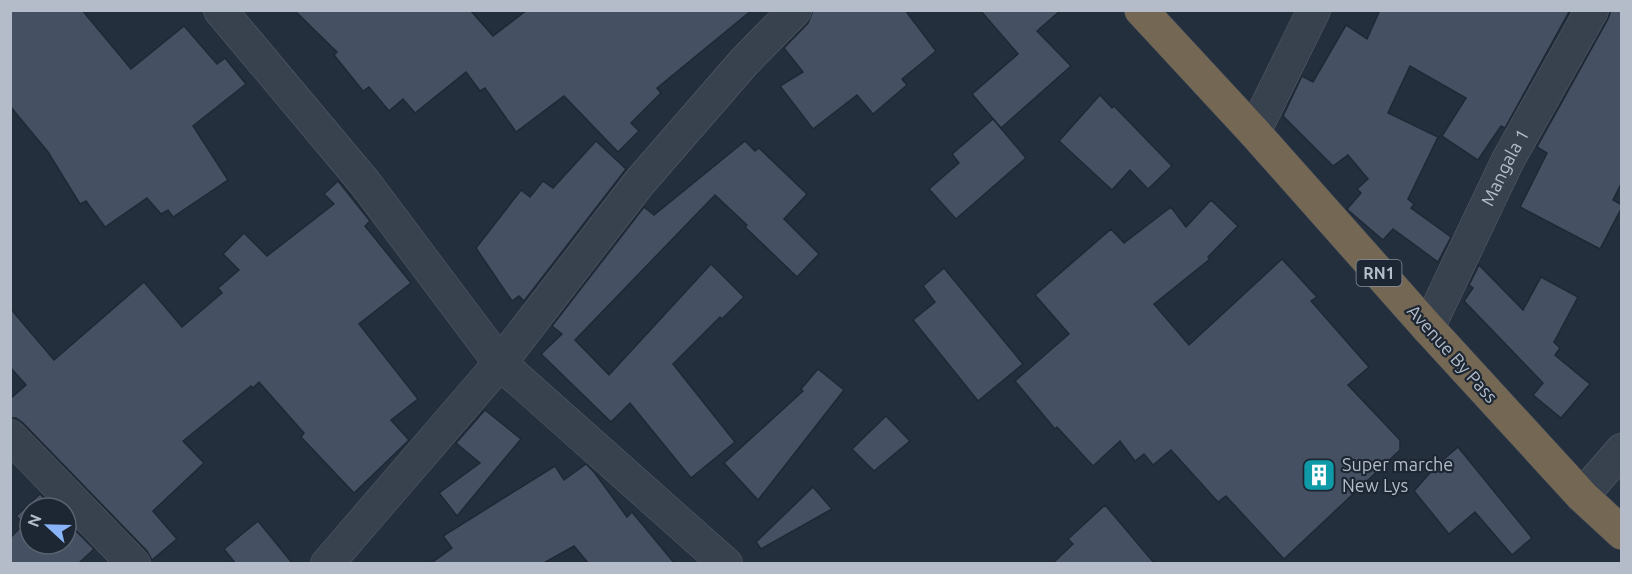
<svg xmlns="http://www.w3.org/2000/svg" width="1632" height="574" viewBox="0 0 1632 574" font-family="Ubuntu,sans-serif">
  <rect width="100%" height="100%" fill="#242f3e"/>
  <g fill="#455162" stroke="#1f2835" stroke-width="1.5">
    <path d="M 10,10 L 82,10 L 131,69 L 184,26 L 217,64 L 225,58 L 246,84 L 193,126 L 228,180 L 173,217 L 168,210 L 161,214 L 147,198 L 105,227 L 86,201 L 80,204 L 48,152 L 10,106 Z"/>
    <path d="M 294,10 L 470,10 L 493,36 L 527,10 L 752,10 L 657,88 L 661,93 L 631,123 L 639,131 L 618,152 L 564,96 L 516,132 L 485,88 L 480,91 L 466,72 L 415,113 L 403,99 L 389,111 L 369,87 L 363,91 L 334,55 L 337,52 Z"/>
    <path d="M 813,10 L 905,10 L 936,51 L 902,79 L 907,85 L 873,114 L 857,95 L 813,129 L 780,86 L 803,72 L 784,48 L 808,23 Z"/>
    <path d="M 980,10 L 1061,10 L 1037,31 L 1071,66 L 1001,128 L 972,94 L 1018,54 Z"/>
    <path d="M 1380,10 L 1570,10 L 1505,128 L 1501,126 L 1478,160 L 1442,136 L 1466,98 L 1410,66 L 1388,113 L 1438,137 L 1408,199 L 1414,204 L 1411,208 L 1451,237 L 1438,262 L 1393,229 L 1383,240 L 1349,211 L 1347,209 L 1361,193 L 1357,189 L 1368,179 L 1348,155 L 1333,166 L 1283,116 L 1302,76 L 1313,82 L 1346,25 L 1367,39 Z"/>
    <path d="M 1611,10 L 1622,10 L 1622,182 L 1613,200 L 1622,205 L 1622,207 L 1600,249 L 1520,207 L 1547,153 L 1537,147 L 1608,19 Z"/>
    <path d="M 1100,95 L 1112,108 L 1114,106 L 1172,166 L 1148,189 L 1130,170 L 1112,190 L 1059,141 Z"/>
    <path d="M 993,119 L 1026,158 L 956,219 L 929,189 L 959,163 L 952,154 Z"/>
    <path d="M 596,141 L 626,169 L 524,301 L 519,296 L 512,301 L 476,248 L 521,190 L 530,197 L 543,181 L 553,188 Z"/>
    <path d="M 745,141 L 755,151 L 759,148 L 807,194 L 784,219 L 819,254 L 797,277 L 745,227 L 747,225 L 715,195 L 575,340 L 609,375 L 711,264 L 744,297 L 722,319 L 720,317 L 673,364 L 735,442 L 691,478 L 630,403 L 611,422 L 541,354 L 562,334 L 552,326 L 644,207 L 654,215 Z"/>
    <path d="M 338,181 L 370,221 L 365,226 L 411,283 L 359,324 L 418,399 L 391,420 L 409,440 L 354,493 L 301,437 L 304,433 L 259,382 L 253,388 L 251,386 L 183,441 L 204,463 L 153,511 L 177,539 L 152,560 L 147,551 L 23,423 L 16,418 L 10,418 L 10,399 L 26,385 L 10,367 L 10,308 L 54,360 L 144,282 L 182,327 L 222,293 L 218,288 L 239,270 L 223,254 L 244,233 L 267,256 L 334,204 L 324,194 Z"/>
    <path d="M 1211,200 L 1238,226 L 1208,257 L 1210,259 L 1154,304 L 1189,345 L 1282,259 L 1317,297 L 1311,301 L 1369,367 L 1348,385 L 1400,440 L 1400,450 L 1284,559 L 1226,496 L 1218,502 L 1171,450 L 1153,465 L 1144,454 L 1135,461 L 1120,441 L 1093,466 L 1057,427 L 1055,429 L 1015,381 L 1069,334 L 1035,295 L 1111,229 L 1124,243 L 1171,207 L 1186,227 Z"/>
    <path d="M 1479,265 L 1523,310 L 1541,277 L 1578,297 L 1554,342 L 1560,348 L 1555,355 L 1590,384 L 1561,418 L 1533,395 L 1543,383 L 1464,301 L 1473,288 L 1469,285 Z"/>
    <path d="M 944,268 L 1023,364 L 978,401 L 913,320 L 935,302 L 923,286 Z"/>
    <path d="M 818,369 L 844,390 L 758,500 L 724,463 L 803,391 L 801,389 Z"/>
    <path d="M 485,410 L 521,439 L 457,516 L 439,493 L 480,463 L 456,443 Z"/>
    <path d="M 886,416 L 910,441 L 874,471 L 852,449 Z"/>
    <path d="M 1458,447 L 1532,538 L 1512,555 L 1475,512 L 1449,534 L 1414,491 L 1437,465 Z"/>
    <path d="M 586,464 L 594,472 L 627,517 L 632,512 L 675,564 L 589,564 L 574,546 L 542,564 L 430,564 L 452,548 L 443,536 L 555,466 L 564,480 Z"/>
    <path d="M 813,487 L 832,509 L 761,549 L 756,542 Z"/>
    <path d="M 40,494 L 54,508 L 30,508 L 30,544 L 66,544 L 66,521 L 94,549 L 78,564 L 10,564 L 10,538 L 24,524 L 16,516 Z"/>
    <path d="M 1105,505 L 1155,564 L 1052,564 L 1073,544 L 1068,539 Z"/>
    <path d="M 258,521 L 293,564 L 236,564 L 224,549 Z"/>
  </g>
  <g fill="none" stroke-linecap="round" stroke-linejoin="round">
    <defs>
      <g id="minor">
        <path d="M 220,10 L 365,183 L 500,363 L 726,564"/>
        <path d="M 1254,132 L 1314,10"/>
        <path id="s1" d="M 1428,328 L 1508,160 L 1592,10"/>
        <path d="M 10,436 L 134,564"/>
        <path d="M 1582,496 L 1622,450"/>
        <path d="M 327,564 L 500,363 L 639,183 L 744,62 L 795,10"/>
      </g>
      <path id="highway" d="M 1141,10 L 1254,132 L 1428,328 L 1582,496 L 1622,533"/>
    </defs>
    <use href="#minor" stroke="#565f6c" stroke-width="34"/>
    <use href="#highway" stroke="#434c59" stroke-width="34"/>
    <use href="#minor" stroke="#38414e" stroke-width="33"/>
    <use href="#highway" stroke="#746855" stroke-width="33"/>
  </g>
  <defs>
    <symbol id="building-square" viewBox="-11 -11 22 22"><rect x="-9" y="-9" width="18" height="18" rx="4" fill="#0f9aa8" stroke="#1d2633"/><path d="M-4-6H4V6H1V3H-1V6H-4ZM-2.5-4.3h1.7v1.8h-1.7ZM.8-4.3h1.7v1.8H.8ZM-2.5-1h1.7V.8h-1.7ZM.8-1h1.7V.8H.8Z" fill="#fff"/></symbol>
  </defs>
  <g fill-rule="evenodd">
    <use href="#building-square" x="1300" y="456" width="38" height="38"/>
  </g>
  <g text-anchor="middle" stroke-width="4.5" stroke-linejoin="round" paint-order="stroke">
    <rect fill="#1d2633" stroke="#878f9c" stroke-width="1.5" x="1356.5" y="260" width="45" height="26" rx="4.5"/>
    <g font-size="16" font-weight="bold" fill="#b4bcc9">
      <text x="1379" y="279">RN1</text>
    </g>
    <g font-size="18" fill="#b4bcc9" stroke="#1d2633">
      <text dy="6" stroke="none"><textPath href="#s1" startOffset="178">Mangala 1</textPath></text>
      <text transform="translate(1452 354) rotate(48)" y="6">Avenue By Pass</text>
    </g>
    <g font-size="18" fill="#b4bcc9" stroke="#1d2633" text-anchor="start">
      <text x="1342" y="471">Super marche<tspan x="1342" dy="21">New Lys</tspan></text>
    </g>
  </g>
  <rect width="1632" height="574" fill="none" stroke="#b4bcc9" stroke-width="24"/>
  <g transform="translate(48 526) rotate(292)"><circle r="28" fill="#1d2633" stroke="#59626f" stroke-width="1.5"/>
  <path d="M0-4.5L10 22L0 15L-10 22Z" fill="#8ab4f8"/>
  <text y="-9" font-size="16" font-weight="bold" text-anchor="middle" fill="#b4bcc9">N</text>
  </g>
</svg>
